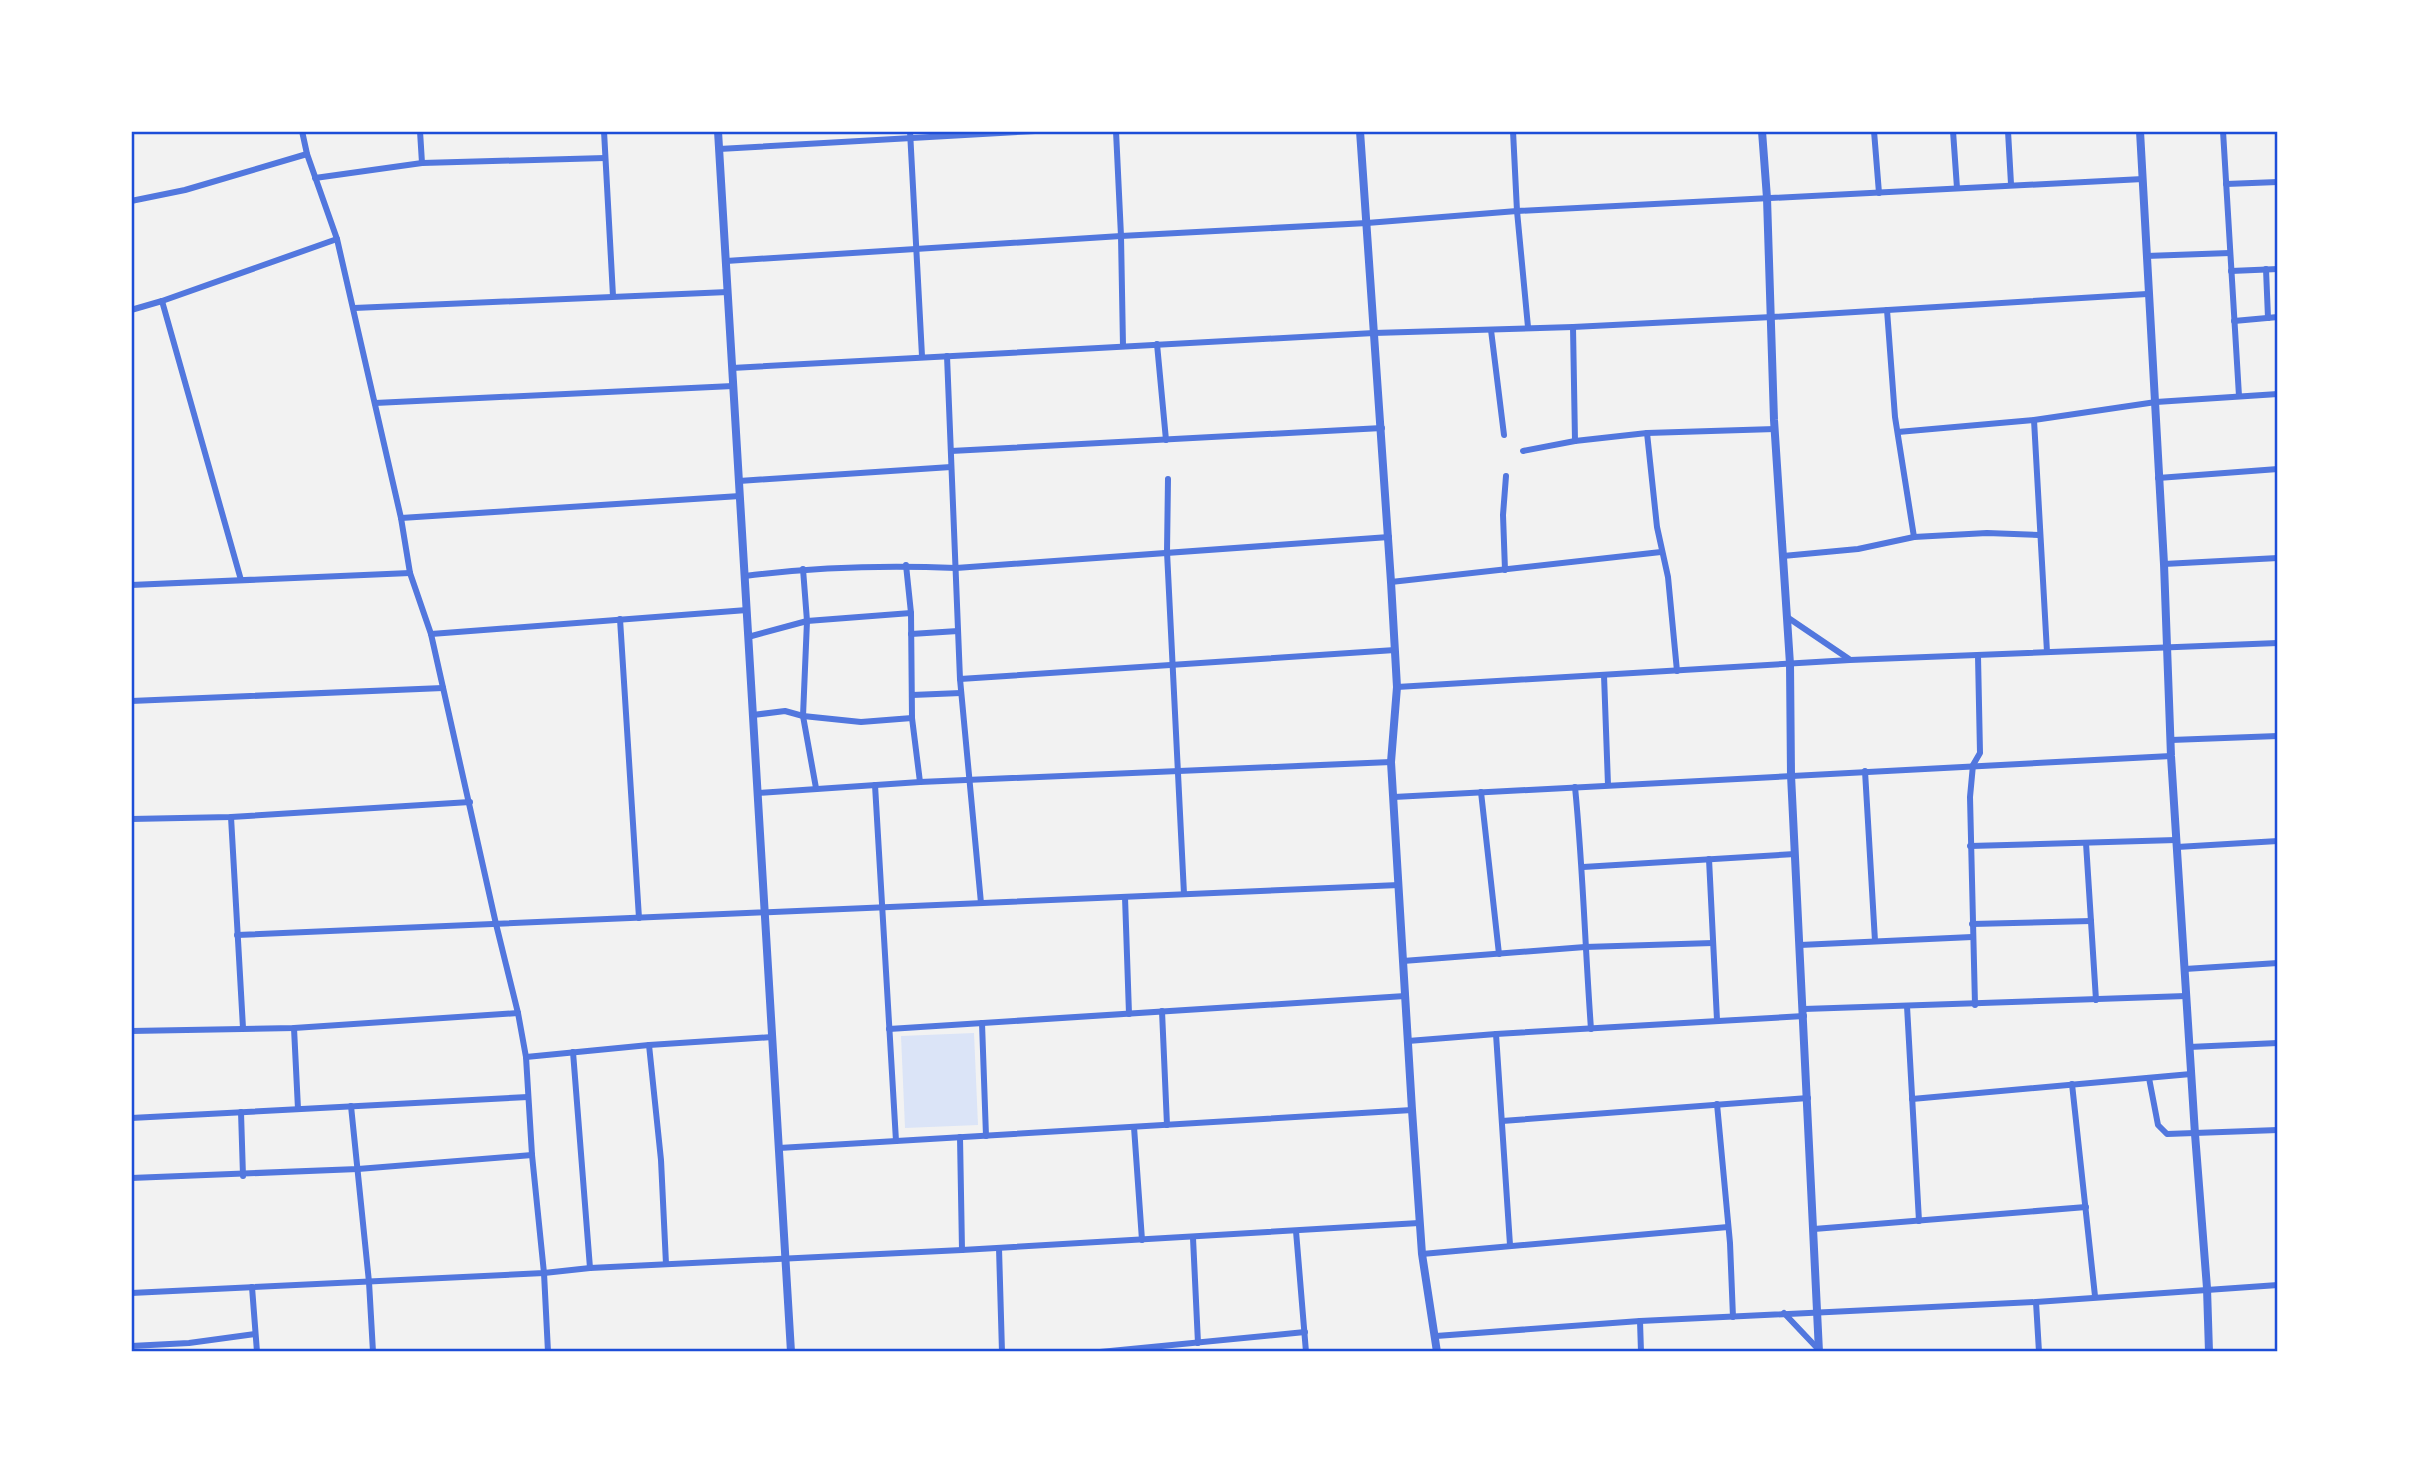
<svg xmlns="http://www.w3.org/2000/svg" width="2409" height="1483" viewBox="0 0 2409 1483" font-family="Manrope,sans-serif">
  <rect width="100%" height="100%" fill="#f2f2f2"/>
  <path fill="#dbe4f7" d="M 974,1033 L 978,1125 L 905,1128 L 901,1036 Z"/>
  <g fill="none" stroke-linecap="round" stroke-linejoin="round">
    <g stroke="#5277de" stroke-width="6">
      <path d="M 302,131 L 307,154 L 337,239 L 401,518 L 410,573 L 431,634 L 496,924 L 518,1013 L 526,1057 L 532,1155 L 544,1273 L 548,1352"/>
      <path d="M 420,131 L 422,163"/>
      <path d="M 604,131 L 613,296"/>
      <path d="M 910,131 L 922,356"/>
      <path d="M 1116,131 L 1121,236 L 1123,346"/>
      <path d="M 1513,131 L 1517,211 L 1528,327"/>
      <path d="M 1874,131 L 1879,193"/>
      <path d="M 1953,131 L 1957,188"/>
      <path d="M 2008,131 L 2011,184"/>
      <path d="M 2223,131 L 2239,396"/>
      <path d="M 719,149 L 1035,131"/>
      <path d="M 315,178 L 422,163 L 605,158"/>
      <path d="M 2226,184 L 2278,182"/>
      <path d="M 131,201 L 185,190 L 307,154"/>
      <path d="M 2146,256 L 2230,253"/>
      <path d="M 726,261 L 1121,236 L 1367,223 L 1517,211 L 2143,179"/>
      <path d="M 2266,269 L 2268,318"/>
      <path d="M 2231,271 L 2278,269"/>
      <path d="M 162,301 L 241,580"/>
      <path d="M 354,308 L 728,292"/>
      <path d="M 131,310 L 162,301 L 337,239"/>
      <path d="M 1887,310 L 1895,417 L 1914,537"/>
      <path d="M 2234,321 L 2278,317"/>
      <path d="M 1573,327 L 1575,441"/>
      <path d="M 1491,330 L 1504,435"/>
      <path d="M 1157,344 L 1166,440"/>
      <path d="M 947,356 L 960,679 L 981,903"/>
      <path d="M 732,368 L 1374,333 L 1573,327 L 1772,317 L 2147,294"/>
      <path d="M 375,403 L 733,386"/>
      <path d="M 2034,420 L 2047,652"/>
      <path d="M 1898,432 L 2034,420 L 2156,402 L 2278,394"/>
      <path d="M 1647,433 L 1657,527 L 1668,577 L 1677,671"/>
      <path d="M 951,451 L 1382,428"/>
      <path d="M 1523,451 L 1575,441 L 1647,433 L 1775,429"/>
      <path d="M 2158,478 L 2278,469"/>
      <path d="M 1168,479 L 1167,552 L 1184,894"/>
      <path d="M 739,481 L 951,467"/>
      <path d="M 401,518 L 740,496"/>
      <path d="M 1783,556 L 1858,549 L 1914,537 L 1987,533 L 2039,535"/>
      <path d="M 2164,564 L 2278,558"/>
      <path d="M 906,565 L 911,613 L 912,718 L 920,782"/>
      <path d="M 803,569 L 807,621 L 803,716 L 816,788"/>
      <path d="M 1505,570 L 1503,515 L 1506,476"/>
      <path d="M 745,576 C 815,567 885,565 956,568 L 1389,537"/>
      <path d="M 1391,582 L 1661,552"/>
      <path d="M 131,585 L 410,573"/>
      <path d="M 1787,617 L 1849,659"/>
      <path d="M 620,619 L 639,918"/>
      <path d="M 431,634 L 747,610"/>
      <path d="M 911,634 L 958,631"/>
      <path d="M 748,637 L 807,621 L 911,613"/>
      <path d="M 1604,675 L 1608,785"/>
      <path d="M 960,679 L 1395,650"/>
      <path d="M 1397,687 L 1850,660 L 2278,643"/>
      <path d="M 912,695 L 961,693"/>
      <path d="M 131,701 L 443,688"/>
      <path d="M 753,715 L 785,711 L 803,716 L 861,722 L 912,718"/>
      <path d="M 2171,740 L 2278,736"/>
      <path d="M 1865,771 L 1875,941"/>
      <path d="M 875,785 L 896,1141"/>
      <path d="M 1575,787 C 1583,867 1585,948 1591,1029"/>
      <path d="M 1481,792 L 1499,954"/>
      <path d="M 758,793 L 920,782 L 1391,762"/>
      <path d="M 1394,797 L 2171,756"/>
      <path d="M 231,817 L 243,1028"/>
      <path d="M 131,819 L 231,817 L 470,802"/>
      <path d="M 2086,843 L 2096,1000"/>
      <path d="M 1970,846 L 2176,840"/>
      <path d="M 2177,847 L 2278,841"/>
      <path d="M 1709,859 L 1717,1020"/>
      <path d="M 1583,867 L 1795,854"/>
      <path d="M 1125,897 L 1129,1014"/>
      <path d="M 1972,924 L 2091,921"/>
      <path d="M 237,935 L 1399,885"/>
      <path d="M 1800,945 L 1972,937"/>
      <path d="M 1403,961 L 1585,947 L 1713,943"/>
      <path d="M 2185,969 L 2278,963"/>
      <path d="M 1975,1005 L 1970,797 L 1973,765 L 1980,753 L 1978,656"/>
      <path d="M 1907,1006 L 1919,1221"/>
      <path d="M 1804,1009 L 2186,996"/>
      <path d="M 1162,1011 L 1167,1125"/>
      <path d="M 982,1023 L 986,1136"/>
      <path d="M 294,1028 L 298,1109"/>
      <path d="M 889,1029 L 1405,996"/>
      <path d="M 131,1031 L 294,1028 L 518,1013"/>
      <path d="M 1496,1034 L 1510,1245"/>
      <path d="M 1408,1041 L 1496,1034 L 1804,1016"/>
      <path d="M 649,1045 L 661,1160 L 666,1264"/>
      <path d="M 2189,1047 L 2278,1043"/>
      <path d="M 573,1052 L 590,1268"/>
      <path d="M 526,1057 L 649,1045 L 772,1037"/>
      <path d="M 2149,1078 L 2158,1125 L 2167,1134 L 2278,1130"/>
      <path d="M 2072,1084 L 2095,1296"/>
      <path d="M 1912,1099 L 2191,1074"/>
      <path d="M 1717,1104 L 1730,1243 L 1733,1317"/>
      <path d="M 351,1106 L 369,1282 L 373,1352"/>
      <path d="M 241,1112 L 243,1176"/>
      <path d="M 131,1118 L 528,1097"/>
      <path d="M 1502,1121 L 1808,1098"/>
      <path d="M 1134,1127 L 1142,1240"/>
      <path d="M 960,1137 L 962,1250"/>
      <path d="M 779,1148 L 1412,1110"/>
      <path d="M 131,1178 L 358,1169 L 532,1155"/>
      <path d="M 1814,1229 L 2086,1207"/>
      <path d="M 1296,1231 L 1306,1352"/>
      <path d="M 1193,1238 L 1198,1343"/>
      <path d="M 999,1248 L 1002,1352"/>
      <path d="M 1422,1254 L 1728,1227"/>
      <path d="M 252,1287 L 257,1352"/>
      <path d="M 131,1293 L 544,1273 L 590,1268 L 962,1250 L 1419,1223"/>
      <path d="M 2036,1302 L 2039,1352"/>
      <path d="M 1784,1313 L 1819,1350"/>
      <path d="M 1640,1321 L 1641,1352"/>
      <path d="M 1436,1336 L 1640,1321 L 2036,1302 L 2278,1285"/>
      <path d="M 131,1346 L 189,1343 L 255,1334"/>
      <path d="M 1100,1352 L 1305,1332"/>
    </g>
    <g stroke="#5277de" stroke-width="8">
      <path d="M 718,131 L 791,1352"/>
      <path d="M 1360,131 L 1391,582 L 1397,687 L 1391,762 L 1412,1110 L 1422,1254 L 1437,1352"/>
      <path d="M 1762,131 L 1767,198 L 1774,420 L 1790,664 L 1791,775 L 1819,1352"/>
      <path d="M 2140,131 L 2164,564 L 2171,756 L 2195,1134 L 2207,1288 L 2209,1352"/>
    </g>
  </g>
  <rect width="2409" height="1483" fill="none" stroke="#ffffff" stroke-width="266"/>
  <rect x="133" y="133" width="2143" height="1217" fill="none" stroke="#1d4ed8" stroke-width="2.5"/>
</svg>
